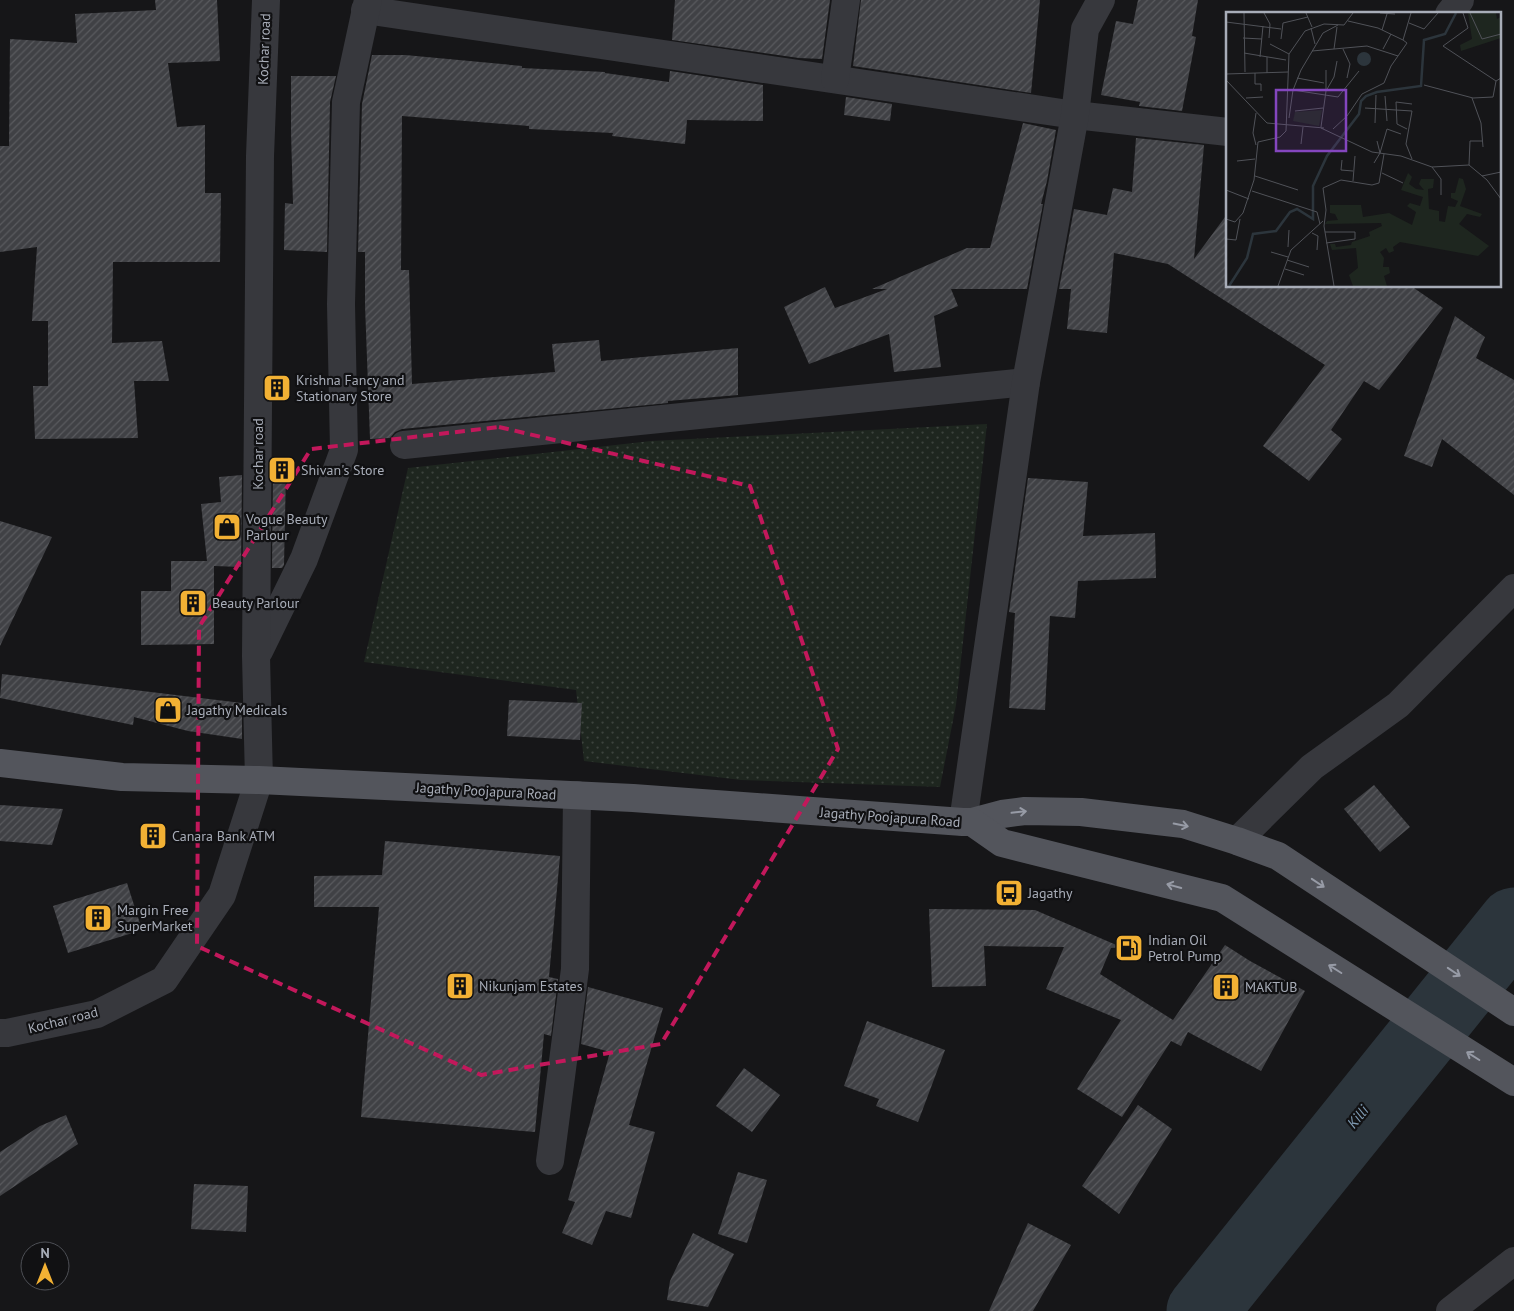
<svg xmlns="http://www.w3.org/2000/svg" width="1514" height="1311" viewBox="0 0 1514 1311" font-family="'PT Sans',sans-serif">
  <defs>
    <pattern id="green-dots" width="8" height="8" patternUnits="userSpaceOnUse" patternTransform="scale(1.25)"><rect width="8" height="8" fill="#1e261f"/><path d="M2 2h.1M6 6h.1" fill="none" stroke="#3c433d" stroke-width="1.8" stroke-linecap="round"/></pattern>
    <pattern id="building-hatch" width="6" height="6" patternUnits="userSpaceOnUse" patternTransform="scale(1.25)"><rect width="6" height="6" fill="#404145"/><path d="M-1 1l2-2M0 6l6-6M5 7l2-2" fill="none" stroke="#595a5e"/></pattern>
  </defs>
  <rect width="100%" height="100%" fill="#161618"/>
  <path fill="url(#green-dots)" d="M 987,424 L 956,705 L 940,787 L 741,780 L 584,761 L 576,690 L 364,662 L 408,468 L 651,441 Z"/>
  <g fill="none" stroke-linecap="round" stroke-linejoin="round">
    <path stroke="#2c353c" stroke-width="71" d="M 1202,1311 L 1514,923"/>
  </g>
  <g fill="url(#building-hatch)">
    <path d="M 155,0 L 217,0 L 220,61 L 168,63 L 177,127 L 205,125 L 205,193 L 221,193 L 220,262 L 113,262 L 112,343 L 162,341 L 169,381 L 134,381 L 138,438 L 35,439 L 33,386 L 48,386 L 48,321 L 32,321 L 37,247 L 0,252 L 0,146 L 9,146 L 10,39 L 77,43 L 75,14 L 156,10 Z"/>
    <path d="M 675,0 L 830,0 L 822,59 L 799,58 L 672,40 Z"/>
    <path d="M 861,0 L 1040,0 L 1031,93 L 853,66 Z"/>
    <path d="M 1138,0 L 1198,0 L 1192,36 L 1196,37 L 1182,111 L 1139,106 L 1140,102 L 1101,95 L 1116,21 L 1133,24 Z"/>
    <path d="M 372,55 L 405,55 L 522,66 L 522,68 L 605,72 L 605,73 L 669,82 L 670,71 L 763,85 L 763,121 L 687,120 L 685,144 L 612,136 L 613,133 L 529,129 L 529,126 L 402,116 L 401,270 L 409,270 L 412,384 L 555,372 L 552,344 L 599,340 L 601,361 L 738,348 L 738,395 L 668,401 L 668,403 L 402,429 L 395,432 L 390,438 L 370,439 L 365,305 L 365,252 L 358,252 L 362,104 Z"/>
    <path d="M 291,76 L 336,76 L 330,102 L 327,252 L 284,250 L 285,203 L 293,204 L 291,132 Z"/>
    <path d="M 846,97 L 892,104 L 890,121 L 844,115 Z"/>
    <path d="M 1023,123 L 1056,130 L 1047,181 L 1041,204 L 1043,204 L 1027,289 L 951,289 L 958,306 L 934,316 L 941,367 L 894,372 L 889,334 L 809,364 L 784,307 L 825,287 L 835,308 L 887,289 L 872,289 L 967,248 L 990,248 Z"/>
    <path d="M 1136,138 L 1204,145 L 1194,259 L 1228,213 L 1228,286 L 1411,286 L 1443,308 L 1379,390 L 1364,381 L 1331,430 L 1342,439 L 1309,481 L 1263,446 L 1325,365 L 1168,264 L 1114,253 L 1107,333 L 1067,329 L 1071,289 L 1059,289 L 1074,209 L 1107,215 L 1113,188 L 1132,192 Z"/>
    <path d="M 1455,316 L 1485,337 L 1476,358 L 1514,380 L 1514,495 L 1442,439 L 1432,467 L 1404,456 Z"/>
    <path d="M 286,472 L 284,565 L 282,568 L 272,568 L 273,473 Z"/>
    <path d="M 242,475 L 241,567 L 214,566 L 214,644 L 141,645 L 141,591 L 171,591 L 171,561 L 207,561 L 201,504 L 221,502 L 219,477 Z"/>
    <path d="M 1028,478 L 1088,482 L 1083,536 L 1155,533 L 1156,578 L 1078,581 L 1075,618 L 1050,616 L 1045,710 L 1009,708 L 1015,613 L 1009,612 Z"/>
    <path d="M 0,521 L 52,537 L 0,646 Z"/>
    <path d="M 2,674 L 242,703 L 242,739 L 188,731 L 134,717 L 133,725 L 0,698 Z"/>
    <path d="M 509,700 L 582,703 L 580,740 L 507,736 Z"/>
    <path d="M 1374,785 L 1410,827 L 1380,852 L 1344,809 Z"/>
    <path d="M 0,805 L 63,809 L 52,845 L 0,841 Z"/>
    <path d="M 385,841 L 560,856 L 549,977 L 558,979 L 551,1036 L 544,1034 L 535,1132 L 361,1117 L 379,907 L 314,907 L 314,876 L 382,875 Z"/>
    <path d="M 127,883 L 142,930 L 68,953 L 53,906 Z"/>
    <path d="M 929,909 L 1035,910 L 1121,947 L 1111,948 L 1100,974 L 1173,1020 L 1225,945 L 1250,961 L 1305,991 L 1261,1071 L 1188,1032 L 1181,1046 L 1171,1041 L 1122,1117 L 1077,1089 L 1121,1020 L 1046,989 L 1064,947 L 984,946 L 986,986 L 932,987 Z"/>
    <path d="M 588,987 L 663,1008 L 629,1125 L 655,1132 L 631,1218 L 606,1211 L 592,1245 L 562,1233 L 575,1202 L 568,1200 L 610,1052 L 581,1044 Z"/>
    <path d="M 867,1021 L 945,1050 L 918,1122 L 876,1106 L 879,1099 L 844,1086 Z"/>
    <path d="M 744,1068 L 780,1095 L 752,1132 L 716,1106 Z"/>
    <path d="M 1138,1105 L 1172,1129 L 1119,1214 L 1082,1186 Z"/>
    <path d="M 66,1115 L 78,1144 L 0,1196 L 0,1152 L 40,1126 Z"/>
    <path d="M 738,1172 L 767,1180 L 747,1243 L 718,1234 Z"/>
    <path d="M 194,1184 L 248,1186 L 246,1232 L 191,1229 Z"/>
    <path d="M 1028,1223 L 1071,1245 L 1033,1311 L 989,1311 Z"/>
    <path d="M 693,1233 L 734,1254 L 708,1307 L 667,1300 L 670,1281 Z"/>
  </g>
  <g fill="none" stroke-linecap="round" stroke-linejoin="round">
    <g stroke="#37383d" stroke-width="28">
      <path d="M 365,10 L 1075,115 L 1228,132"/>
      <path d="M 1449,14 L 1460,0"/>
      <path d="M 835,79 L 846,0"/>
      <path d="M 404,445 L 1026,382"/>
      <path d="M 259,651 L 304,559 L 344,450 L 341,304 L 346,102 L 368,0"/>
      <path d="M 963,822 L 1026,382 L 1075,115 L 1085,29 L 1101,0"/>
      <path d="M 1237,841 L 1312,767 L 1398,705 L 1514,588"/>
      <path d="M 0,1033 L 7,1033 L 97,1014 L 164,980 L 222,895 L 259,780 L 256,656 L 260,156 L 266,0"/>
      <path d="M 550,1161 L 575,969 L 577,795"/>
      <path d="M 1450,1311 L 1514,1261"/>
    </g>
    <g stroke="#53555c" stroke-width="28">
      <path d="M 0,763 L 122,777 L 259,780 L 633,798 L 963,822 L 972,822 L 1002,814 L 1025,811 L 1081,812 L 1183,824 L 1237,841 L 1278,856 L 1514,1012"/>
      <path d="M 972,822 L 1002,843 L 1222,898 L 1514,1082"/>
    </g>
  </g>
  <defs><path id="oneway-shaft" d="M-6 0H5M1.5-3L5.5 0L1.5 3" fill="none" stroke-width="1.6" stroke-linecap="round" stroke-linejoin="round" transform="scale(1.25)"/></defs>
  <g stroke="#979ba6">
    <use href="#oneway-shaft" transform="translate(1019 812) rotate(-6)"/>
    <use href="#oneway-shaft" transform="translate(1181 825) rotate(11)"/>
    <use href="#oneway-shaft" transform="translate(1318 883) rotate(34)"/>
    <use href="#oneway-shaft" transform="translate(1174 886) rotate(-165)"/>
    <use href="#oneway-shaft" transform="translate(1335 969) rotate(-148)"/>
    <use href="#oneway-shaft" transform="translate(1454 972) rotate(34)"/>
    <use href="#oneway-shaft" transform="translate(1473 1056) rotate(-148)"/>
  </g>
  <path fill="none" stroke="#c2185b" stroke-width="4" stroke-dasharray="10 6" stroke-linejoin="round" d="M 499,427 L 750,486 L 838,749 L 661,1044 L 481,1075 L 197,946 L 199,627 L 311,449 Z"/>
  <defs>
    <symbol id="building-square" viewBox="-11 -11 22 22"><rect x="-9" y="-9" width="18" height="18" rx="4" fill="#f2b134" stroke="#111113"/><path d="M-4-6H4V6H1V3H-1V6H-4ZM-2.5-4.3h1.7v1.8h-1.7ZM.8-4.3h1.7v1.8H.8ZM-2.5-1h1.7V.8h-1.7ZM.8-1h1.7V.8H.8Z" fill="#111"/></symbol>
    <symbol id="shop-square" viewBox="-11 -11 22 22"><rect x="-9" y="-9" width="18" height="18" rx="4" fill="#f2b134" stroke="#111113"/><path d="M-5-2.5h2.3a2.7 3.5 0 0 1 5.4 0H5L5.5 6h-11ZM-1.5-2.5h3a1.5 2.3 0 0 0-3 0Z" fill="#111"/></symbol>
    <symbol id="bus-square" viewBox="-11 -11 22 22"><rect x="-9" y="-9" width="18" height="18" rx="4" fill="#f2b134" stroke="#111113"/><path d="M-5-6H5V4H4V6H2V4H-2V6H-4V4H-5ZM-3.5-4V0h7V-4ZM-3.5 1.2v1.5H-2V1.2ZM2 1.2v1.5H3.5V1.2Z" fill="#111"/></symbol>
    <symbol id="fuel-square" viewBox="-11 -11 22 22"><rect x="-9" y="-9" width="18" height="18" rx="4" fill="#f2b134" stroke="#111113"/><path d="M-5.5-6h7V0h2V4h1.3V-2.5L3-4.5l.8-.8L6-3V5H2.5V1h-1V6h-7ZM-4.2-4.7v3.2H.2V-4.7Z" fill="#111"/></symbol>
  </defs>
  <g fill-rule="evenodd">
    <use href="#building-square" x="261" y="372" width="32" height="32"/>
    <use href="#building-square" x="266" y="454" width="32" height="32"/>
    <use href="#shop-square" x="211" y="511" width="32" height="32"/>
    <use href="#building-square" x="177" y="587" width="32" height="32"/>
    <use href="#shop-square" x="152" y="694" width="32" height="32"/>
    <use href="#building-square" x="137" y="820" width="32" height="32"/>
    <use href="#bus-square" x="993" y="877" width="32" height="32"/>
    <use href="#building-square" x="82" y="902" width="32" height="32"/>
    <use href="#fuel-square" x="1113" y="932" width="32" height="32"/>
    <use href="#building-square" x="444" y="970" width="32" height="32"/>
    <use href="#building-square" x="1210" y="971" width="32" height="32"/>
  </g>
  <g text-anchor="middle" stroke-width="4.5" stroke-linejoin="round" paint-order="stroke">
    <g font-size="14" fill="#a8adb8" stroke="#111113">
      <text transform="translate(264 49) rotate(-88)" y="5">Kochar road</text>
      <text transform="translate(258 454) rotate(-90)" y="5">Kochar road</text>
      <text transform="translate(486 791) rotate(3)" y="5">Jagathy Poojapura Road</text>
      <text transform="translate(890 817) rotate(4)" y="5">Jagathy Poojapura Road</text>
      <text transform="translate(63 1020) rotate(-14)" y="5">Kochar road</text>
    </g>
    <g font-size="14" fill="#a8adb8" stroke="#111113" text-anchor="start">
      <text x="296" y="385">Krishna Fancy and<tspan x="296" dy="16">Stationary Store</tspan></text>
      <text x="301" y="475">Shivan's Store</text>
      <text x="246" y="524">Vogue Beauty<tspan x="246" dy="16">Parlour</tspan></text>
      <text x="212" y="608">Beauty Parlour</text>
      <text x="187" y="715">Jagathy Medicals</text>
      <text x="172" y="841">Canara Bank ATM</text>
      <text x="1028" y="898">Jagathy</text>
      <text x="117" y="915">Margin Free<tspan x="117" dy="16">SuperMarket</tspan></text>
      <text x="1148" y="945">Indian Oil<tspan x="1148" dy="16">Petrol Pump</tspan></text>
      <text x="479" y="991">Nikunjam Estates</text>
      <text x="1245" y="992">MAKTUB</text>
    </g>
    <g font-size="15" font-style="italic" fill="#7f9bb3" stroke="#111113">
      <text transform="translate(1358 1117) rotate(-51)" y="5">Killi</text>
    </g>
  </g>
  <g transform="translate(1226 12)">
    <rect width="275" height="275" fill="#161618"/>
    <path d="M 96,98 L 93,114 L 67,109 L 69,100 Z" fill="#1e261f"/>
    <path d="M 242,1 L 270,1 L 271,7 L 275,5 L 275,26 L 235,39 L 234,33 L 246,27 ZM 182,161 L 186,165 L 183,172 L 190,177 L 198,178 L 193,172 L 195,167 L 208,167 L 207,176 L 202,177 L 203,197 L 213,199 L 213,209 L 219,210 L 222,194 L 229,195 L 232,189 L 225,186 L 225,181 L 229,181 L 233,166 L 237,167 L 240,177 L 234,194 L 256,202 L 254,205 L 241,202 L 233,212 L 263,234 L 252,244 L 174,230 L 167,235 L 168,239 L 163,241 L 160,236 L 154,240 L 158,246 L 157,255 L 163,255 L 164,261 L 158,264 L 161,274 L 127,274 L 123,263 L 132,256 L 130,236 L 106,238 L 104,232 L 109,232 L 110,235 L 125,233 L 126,230 L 144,224 L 143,220 L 156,214 L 155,211 L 99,212 L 101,209 L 112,208 L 109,202 L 104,201 L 104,193 L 135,193 L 137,205 L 163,201 L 186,213 L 190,200 L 181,194 L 184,191 L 194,194 L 197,185 L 175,178 Z" fill="#1e261f"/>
    <path d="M131 47a7 7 0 1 1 14 0a7 7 0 1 1-14 0Z" fill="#2c353c"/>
    <path fill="none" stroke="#2c353c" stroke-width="2.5" d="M 3,274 L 21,246 L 27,222 L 50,219 L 64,200 L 71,197 L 87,207 L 87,174 L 101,144 L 133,102 L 135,89 L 140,84 L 151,80 L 195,74 L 198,28 L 219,22 L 230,1"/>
    <path fill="none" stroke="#505258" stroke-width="1" d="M 18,1 L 19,60M 38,1 L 44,12 L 43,26M 80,1 L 86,15M 154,1 L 169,2M 237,1 L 242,16 L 217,34 L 270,69 L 275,66M 244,1 L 256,27 L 275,22M 122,9 L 152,16 L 177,28M 0,10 L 55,17M 183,11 L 198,17 L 212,1M 85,16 L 89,32M 156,18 L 161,2M 17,26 L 36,27M 55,27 L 57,11 L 82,5M 44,32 L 63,42M 108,37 L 111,15M 117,37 L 124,52 L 121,66M 157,37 L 165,22M 86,39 L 141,34 L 172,44M 18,41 L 60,48M 34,45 L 37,14M 41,45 L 41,61M 100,58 L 100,79M 29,61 L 29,72 L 35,72 L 35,79M 0,62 L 62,60M 71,66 L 98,71M 0,68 L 41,111 L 98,116M 198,73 L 247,86 L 267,85 L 270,69M 67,78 L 112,85 L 133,59M 159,84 L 161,109M 20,86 L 37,85M 246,86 L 255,111 L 257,135M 139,96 L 186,99 L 180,132 L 186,147M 69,99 L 97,96M 63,106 L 67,78 L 75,58 L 97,21 L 112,13M 149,111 L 150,83M 95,115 L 100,79 L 108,65 L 111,49M 95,116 L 146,140 L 175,144 L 206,155 L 243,153 L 261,168 L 275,187M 107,117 L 121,104 L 136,82 L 158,71 L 165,54 L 181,31 L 177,28 L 185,1M 181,117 L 171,112 L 170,90 L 186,92M 75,132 L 77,115M 30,133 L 27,121 L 30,101M 0,139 L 0,162M 154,141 L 161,117 L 175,122M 116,148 L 115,158 L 127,159M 11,149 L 29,147M 148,151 L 154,141 L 151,129M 243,153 L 244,129 L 257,129M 206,155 L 215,167 L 215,183M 156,161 L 177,171M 29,164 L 72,178M 256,164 L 275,160M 127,169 L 129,144M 0,178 L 23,187M 26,179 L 91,200 L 94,212M 0,207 L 9,210 L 17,201 L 28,168 L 32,130 L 54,125 L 60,119 L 63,42 L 79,19 L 98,12 L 118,13 L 127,1M 99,220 L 129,220 L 129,227 L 100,231M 86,221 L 92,224 L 91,238M 0,227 L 10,228 L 14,207M 62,235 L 63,218M 45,240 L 62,245M 61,248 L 83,255M 59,257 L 78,263M 52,274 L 65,238 L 97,209M 108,274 L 98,214 L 100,198 L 97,176 L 115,168 L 146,173 L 153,171 L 158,142"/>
    <path fill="#8446be" fill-opacity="0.15" stroke="#8446be" stroke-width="2.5" d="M 50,78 L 120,78 L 120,139 L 50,139 Z"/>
    <rect width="275" height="275" fill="none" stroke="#a8adb8" stroke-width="2.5"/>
  </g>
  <g transform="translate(45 1266)"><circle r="24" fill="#111113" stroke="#4d4f55"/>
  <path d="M0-4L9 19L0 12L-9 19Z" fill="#f2b134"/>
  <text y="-8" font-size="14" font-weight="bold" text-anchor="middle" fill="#a8adb8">N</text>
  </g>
</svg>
